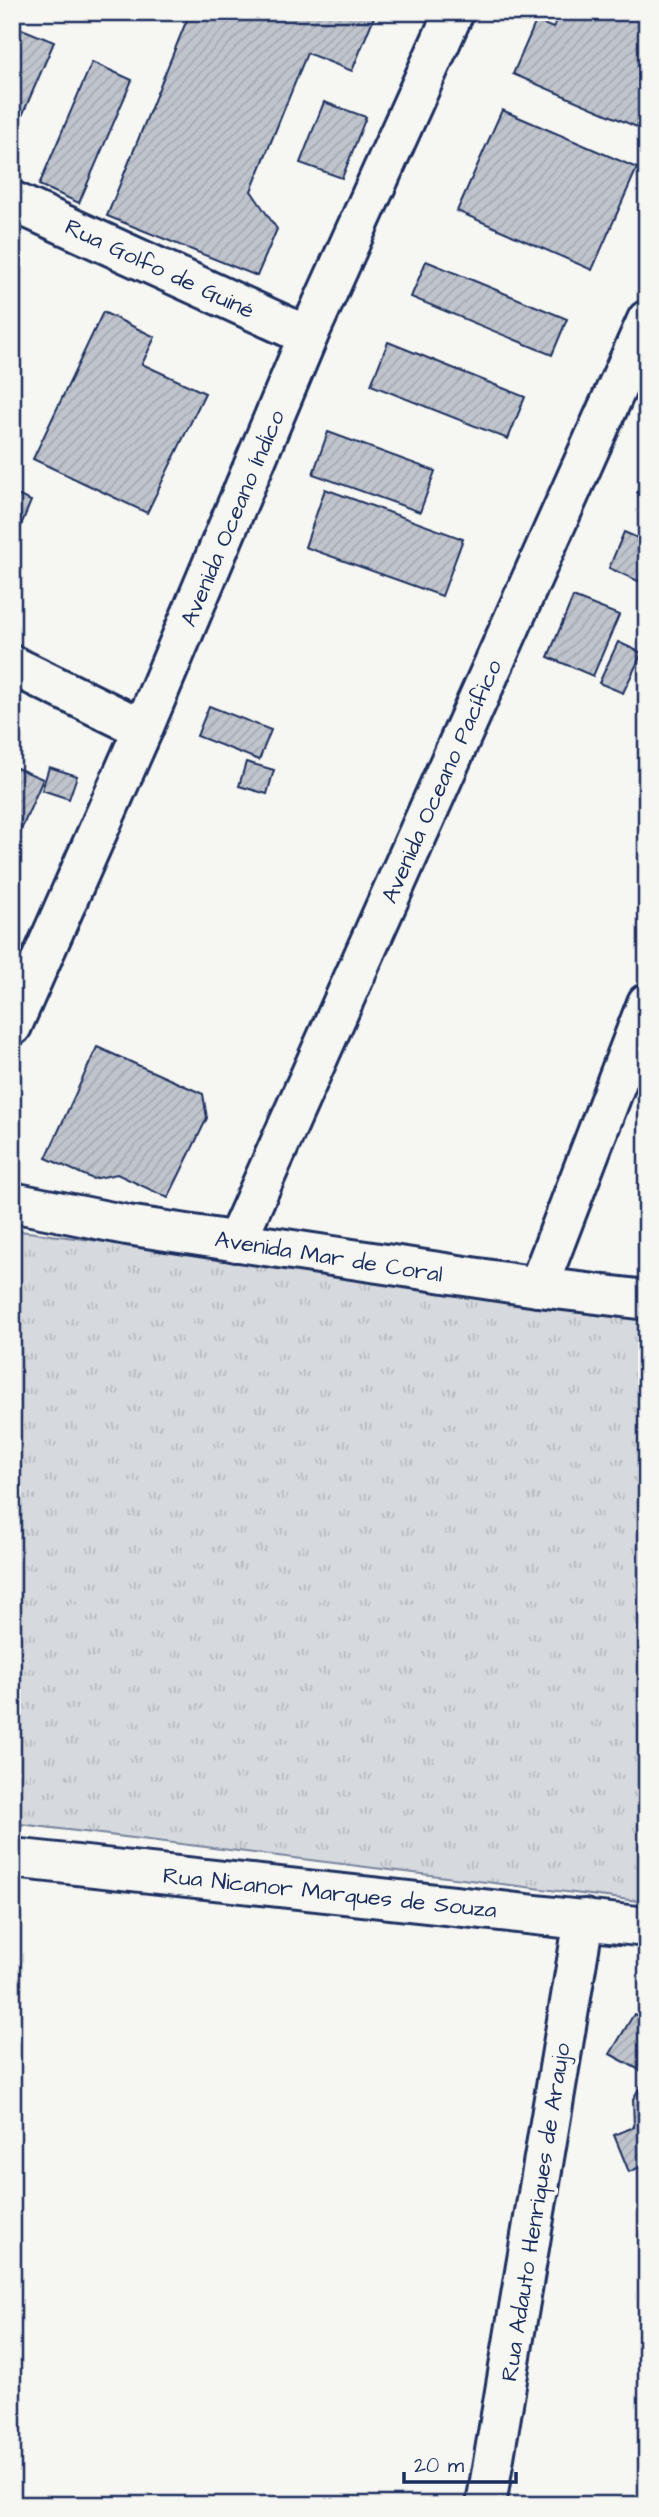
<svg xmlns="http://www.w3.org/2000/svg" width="659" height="2517" viewBox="0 0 659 2517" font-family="'Architects Daughter',sans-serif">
  <defs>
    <pattern id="grass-tufts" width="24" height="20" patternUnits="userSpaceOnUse" patternTransform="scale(1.75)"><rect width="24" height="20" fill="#d6d9dd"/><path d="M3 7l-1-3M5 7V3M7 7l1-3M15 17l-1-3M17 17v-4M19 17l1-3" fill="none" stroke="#b7bbc0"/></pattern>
    <pattern id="building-hatch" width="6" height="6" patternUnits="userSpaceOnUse" patternTransform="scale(1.75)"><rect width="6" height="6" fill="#c0c4cd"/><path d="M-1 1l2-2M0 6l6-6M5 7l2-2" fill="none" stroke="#a4a9b2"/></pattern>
  </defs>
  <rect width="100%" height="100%" fill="#f6f6f2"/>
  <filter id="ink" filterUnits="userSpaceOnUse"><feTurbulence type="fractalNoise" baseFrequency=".0143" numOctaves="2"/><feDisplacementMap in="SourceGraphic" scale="14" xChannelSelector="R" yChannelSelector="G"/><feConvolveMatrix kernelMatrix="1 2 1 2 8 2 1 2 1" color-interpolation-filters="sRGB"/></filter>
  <g filter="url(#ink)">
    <path fill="url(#grass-tufts)" stroke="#78849e" stroke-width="2" d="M 12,1230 L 647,1311 L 647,1902 L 12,1823 Z"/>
    <g fill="url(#building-hatch)" stroke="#1b2f5e" stroke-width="2">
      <path d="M 190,12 L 376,12 L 352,71 L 307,53 L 251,191 L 277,229 L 257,276 L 107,216 Z"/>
      <path d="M 560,12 L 647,12 L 646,131 L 513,74 L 536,21 L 553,28 Z"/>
      <path d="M 12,25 L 54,42 L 12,139 Z"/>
      <path d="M 92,62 L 132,80 L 79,203 L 39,185 Z"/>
      <path d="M 324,102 L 366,117 L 342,178 L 300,163 Z"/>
      <path d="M 502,110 L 637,168 L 592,270 L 457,211 Z"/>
      <path d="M 426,261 L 567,319 L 552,355 L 411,297 Z"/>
      <path d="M 103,312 L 155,337 L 142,364 L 205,393 L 147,513 L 33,459 Z"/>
      <path d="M 388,342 L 525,397 L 508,439 L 371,385 Z"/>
      <path d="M 328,432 L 435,471 L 420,512 L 313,474 Z"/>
      <path d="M 647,468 L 647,497 L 637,492 Z"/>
      <path d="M 325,489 L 463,539 L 442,596 L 305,547 Z"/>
      <path d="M 12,493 L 31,501 L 12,547 Z"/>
      <path d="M 624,532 L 647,542 L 647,585 L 609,568 Z"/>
      <path d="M 573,597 L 619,615 L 593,676 L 548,657 Z"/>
      <path d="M 618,642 L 642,653 L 623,693 L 599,683 Z"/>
      <path d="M 209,706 L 271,730 L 259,760 L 197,736 Z"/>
      <path d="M 246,762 L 274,770 L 267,794 L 239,786 Z"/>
      <path d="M 12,766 L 43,779 L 12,851 Z"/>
      <path d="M 49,767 L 77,776 L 69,799 L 42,790 Z"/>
      <path d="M 97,1047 L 203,1094 L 207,1118 L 168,1198 L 117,1174 L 93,1179 L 46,1158 Z"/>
      <path d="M 634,2014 L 647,2021 L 647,2074 L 610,2054 Z"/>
      <path d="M 647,2075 L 647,2164 L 629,2172 L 614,2135 L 634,2127 L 633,2099 Z"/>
    </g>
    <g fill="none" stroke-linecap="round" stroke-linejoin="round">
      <defs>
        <g id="minor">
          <path d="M 12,201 L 308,336"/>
          <path d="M 12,665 L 143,729"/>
          <path d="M 12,1026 L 143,729 L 308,336 L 454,12"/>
          <path d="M 12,1202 L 127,1225 L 538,1287 L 647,1300"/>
          <path d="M 236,1242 L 647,320"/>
          <path d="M 538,1287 L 647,1003"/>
          <path d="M 12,1858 L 647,1927"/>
          <path d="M 486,2505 L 584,1919"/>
        </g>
      </defs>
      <use href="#minor" stroke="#1b2f5e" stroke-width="44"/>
      <use href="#minor" stroke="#f6f6f2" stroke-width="38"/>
    </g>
  </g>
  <g text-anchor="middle" stroke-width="7" stroke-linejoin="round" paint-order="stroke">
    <g font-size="23" fill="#1b2f5e" stroke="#f6f6f2">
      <text transform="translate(160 268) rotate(25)" y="8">Rua Golfo de Guiné</text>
      <text transform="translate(232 518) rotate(-67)" y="8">Avenida Oceano Índico</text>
      <text transform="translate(441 781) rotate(-66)" y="8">Avenida Oceano Pacífico</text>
      <text transform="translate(329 1256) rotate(9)" y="8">Avenida Mar de Coral</text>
      <text transform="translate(330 1892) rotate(6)" y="8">Rua Nicanor Marques de Souza</text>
      <text transform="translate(535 2212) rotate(-81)" y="8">Rua Adauto Henriques de Araujo</text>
    </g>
  </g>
  <rect width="659" height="2517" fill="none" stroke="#f6f6f2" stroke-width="42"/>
  <rect x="21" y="21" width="617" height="2475" fill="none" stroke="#1b2f5e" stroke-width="2.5" filter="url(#ink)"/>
  <path d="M404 2472v10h112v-10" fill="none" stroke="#1b2f5e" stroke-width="3.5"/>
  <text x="414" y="2472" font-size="21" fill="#1b2f5e" stroke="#f6f6f2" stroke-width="5" paint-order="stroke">20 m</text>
</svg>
